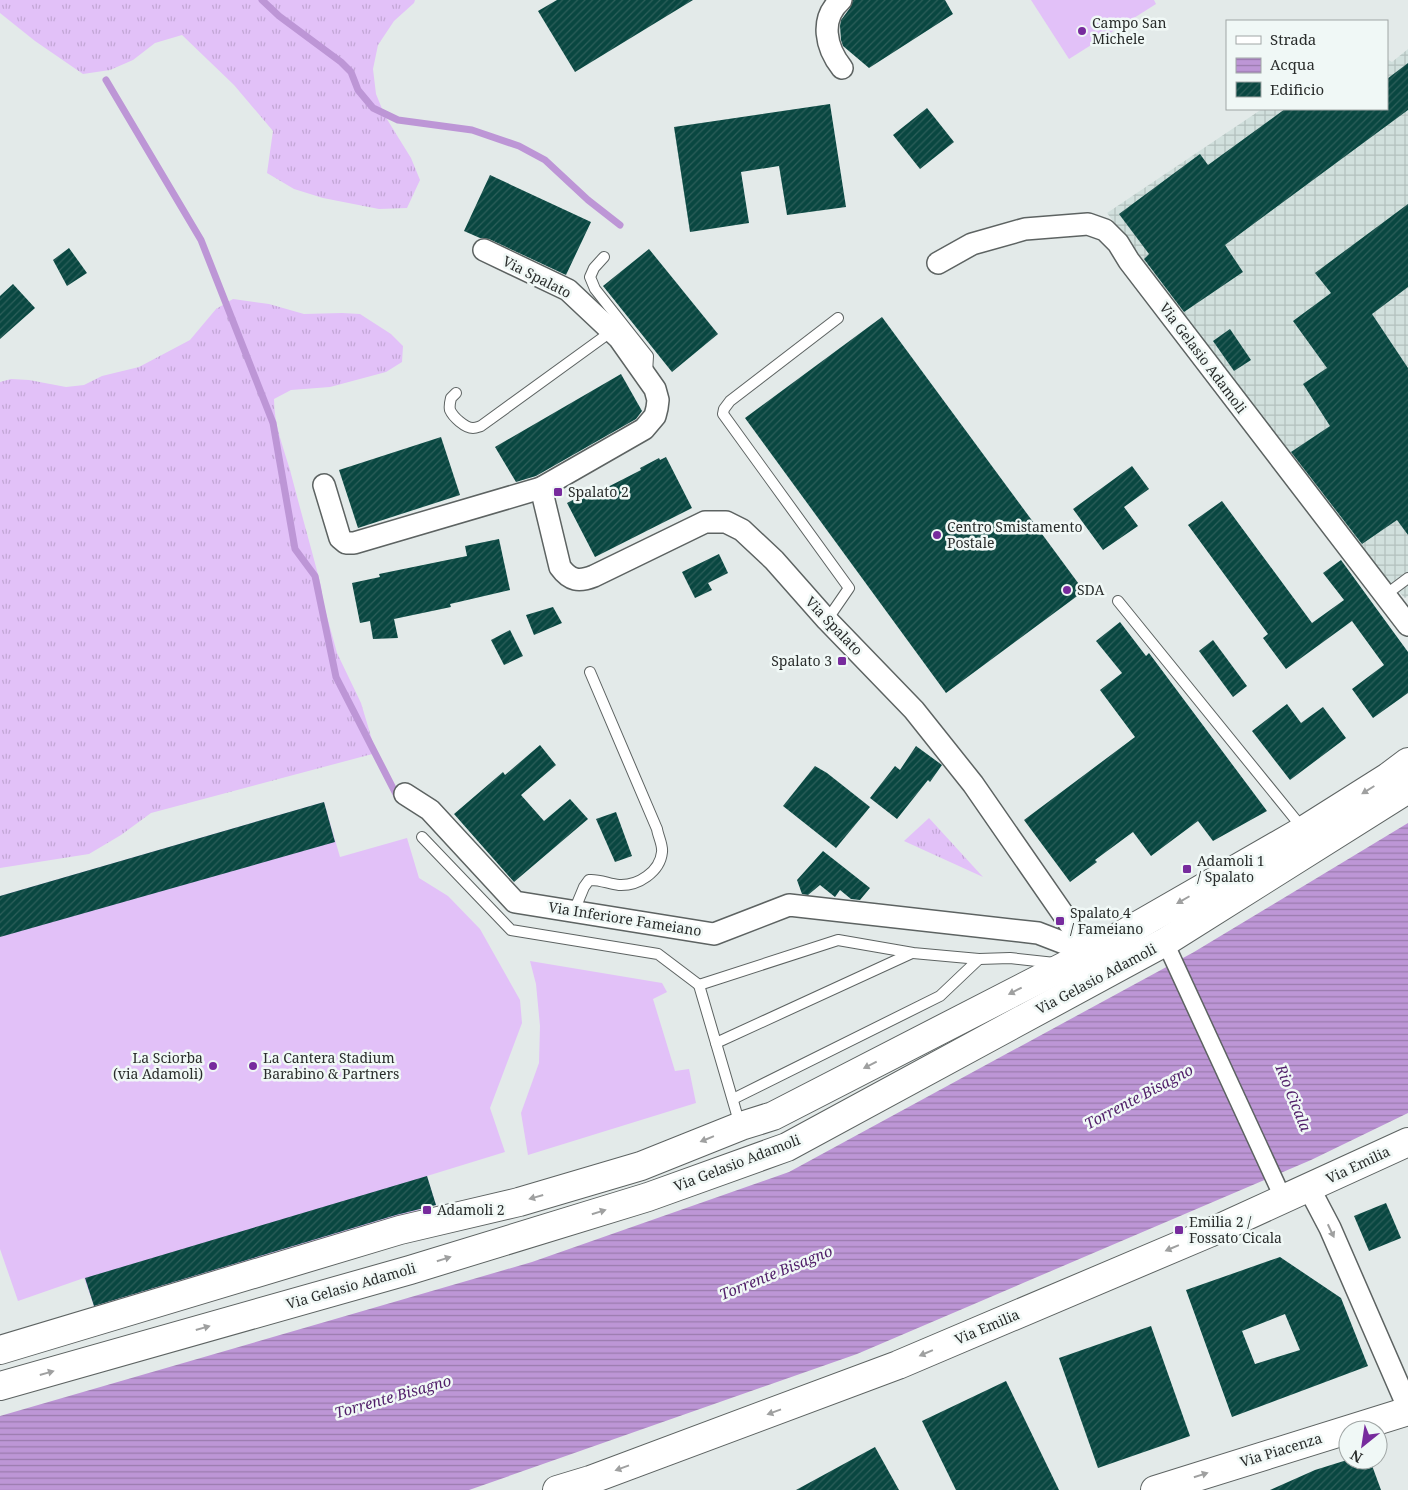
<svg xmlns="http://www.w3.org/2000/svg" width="1408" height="1490" viewBox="0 0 1408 1490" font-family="'Noto Serif',serif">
  <defs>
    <pattern id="industrial-grid" width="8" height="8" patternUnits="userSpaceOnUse" patternTransform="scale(1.25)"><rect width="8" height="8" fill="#d1e0dd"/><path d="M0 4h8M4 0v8" fill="none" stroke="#b3c0be"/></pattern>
    <pattern id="grass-tufts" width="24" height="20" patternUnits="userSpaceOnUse" patternTransform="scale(1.25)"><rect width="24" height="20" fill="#e2c1f8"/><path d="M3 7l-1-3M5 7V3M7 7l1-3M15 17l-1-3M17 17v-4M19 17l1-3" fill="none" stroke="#c2a6d5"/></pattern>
    <pattern id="water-rules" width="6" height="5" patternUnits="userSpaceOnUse" patternTransform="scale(1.25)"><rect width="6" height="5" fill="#bd96d6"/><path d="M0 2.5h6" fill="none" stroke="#9a7bae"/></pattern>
    <pattern id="building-hatch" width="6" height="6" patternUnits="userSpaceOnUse" patternTransform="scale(1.25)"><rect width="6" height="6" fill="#094741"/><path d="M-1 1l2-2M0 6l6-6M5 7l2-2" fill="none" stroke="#2d5f5a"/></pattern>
  </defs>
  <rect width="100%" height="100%" fill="#e3eae9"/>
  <path fill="url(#industrial-grid)" d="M 1408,49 L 1408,596 L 1405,598 L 1383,577 L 1107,213 L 1262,109 L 1387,109 L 1387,59 L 1392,62 Z"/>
  <g fill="url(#grass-tufts)">
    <path d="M 0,0 L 415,0 L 414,3 L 394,21 L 378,45 L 373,69 L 376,94 L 385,116 L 411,158 L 420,180 L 407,208 L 379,209 L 323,198 L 294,189 L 267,173 L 273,131 L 234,85 L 182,35 L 155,43 L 133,60 L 110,70 L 83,74 L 35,41 L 0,13 Z"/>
    <path d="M 233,299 L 269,304 L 304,314 L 342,313 L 360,314 L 391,334 L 403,346 L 402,362 L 386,372 L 330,387 L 291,390 L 274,399 C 274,425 283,446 290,470 C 300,509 311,547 321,586 L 323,602 L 337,653 L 361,703 L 376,753 L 151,813 L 121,835 L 89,854 L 0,868 L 0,382 L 11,379 L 29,380 L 66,387 L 84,385 L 102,376 L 139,367 L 190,340 L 216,309 Z"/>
    <path d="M 929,818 L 983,877 L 904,841 Z"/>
  </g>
  <g fill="#e2c1f8">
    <path d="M 1031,0 L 1154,0 L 1156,4 L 1069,59 Z"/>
    <path d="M 324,802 L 340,857 L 407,838 L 419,878 L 448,896 L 480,929 L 520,1000 L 522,1023 L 490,1108 L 505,1152 L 427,1176 L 436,1205 L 94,1306 L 84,1278 L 18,1301 L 0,1249 L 0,896 Z"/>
    <path d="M 530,961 L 662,983 L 667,992 L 653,999 L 675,1071 L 689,1069 L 696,1103 L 528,1155 L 521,1113 L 539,1063 L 540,1026 L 536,984 Z"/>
  </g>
  <path fill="url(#water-rules)" d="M 1408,823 L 1408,1113 L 1311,1160 L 857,1354 L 469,1490 L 0,1490 L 0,1416 L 532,1262 L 789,1172 L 1194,952 Z"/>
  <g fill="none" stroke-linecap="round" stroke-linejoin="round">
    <g stroke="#bd96d6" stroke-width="7">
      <path d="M 262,0 L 279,16 L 341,62 L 351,72 L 358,90 L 373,108 L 398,120 L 472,130 L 519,146 L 545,160 L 588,200 L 620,225"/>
      <path d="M 106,80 L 201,240 L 273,423 L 295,549 L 315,576 L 336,677 L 397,796"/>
    </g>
  </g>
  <g fill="url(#building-hatch)" fill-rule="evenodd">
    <path d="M 557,0 L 693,0 L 575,72 L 538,11 Z"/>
    <path d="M 853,0 L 945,0 L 953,14 L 869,68 L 843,46 L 841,40 L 840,26 L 841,20 L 850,8 Z"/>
    <path d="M 1408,63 L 1408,110 L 1225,245 L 1243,272 L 1184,312 L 1144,259 L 1149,254 L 1119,214 L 1200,154 L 1208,165 L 1285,109 L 1387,109 L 1387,79 Z"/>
    <path d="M 830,104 L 846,207 L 787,215 L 779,166 L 741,172 L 749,223 L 690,232 L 674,127 Z"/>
    <path d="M 927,108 L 954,142 L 920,169 L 893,135 Z"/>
    <path d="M 490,175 L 591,222 L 566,275 L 489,239 L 480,238 L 464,231 Z"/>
    <path d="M 1408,204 L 1408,287 L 1372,314 L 1408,368 L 1408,535 L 1397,520 L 1362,544 L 1291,452 L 1330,426 L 1303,384 L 1327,368 L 1293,321 L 1331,293 L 1315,273 Z"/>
    <path d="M 69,248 L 87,273 L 67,286 L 53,260 Z"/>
    <path d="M 649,249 L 718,334 L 672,372 L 603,286 Z"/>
    <path d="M 13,284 L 35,308 L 0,339 L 0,296 Z"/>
    <path d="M 882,317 L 1084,591 L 946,693 L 745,418 Z"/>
    <path d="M 1230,329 L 1251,360 L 1234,371 L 1213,341 Z"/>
    <path d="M 621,374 L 642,411 L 636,419 L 536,476 L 516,482 L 495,447 Z"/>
    <path d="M 441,437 L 460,495 L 358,528 L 339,470 Z"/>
    <path d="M 666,457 L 692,508 L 595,557 L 567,503 L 596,488 L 598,492 L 641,470 L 640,468 L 659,458 L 660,460 Z"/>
    <path d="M 1132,466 L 1149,489 L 1124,507 L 1138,526 L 1103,550 L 1073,509 Z"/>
    <path d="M 1222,501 L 1312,623 L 1344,600 L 1323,573 L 1341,560 L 1408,652 L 1408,693 L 1373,718 L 1352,689 L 1384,665 L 1352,621 L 1286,669 L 1263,638 L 1268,634 L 1188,525 Z"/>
    <path d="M 499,539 L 510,590 L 450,604 L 451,607 L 394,619 L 398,638 L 373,639 L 370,621 L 360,623 L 352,583 L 380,577 L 379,574 L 467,556 L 465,546 Z"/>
    <path d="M 719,554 L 728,573 L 708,583 L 712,590 L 695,598 L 682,572 Z"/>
    <path d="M 553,607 L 562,623 L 534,635 L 526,615 Z"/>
    <path d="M 1120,622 L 1146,656 L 1149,653 L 1267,811 L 1213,841 L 1198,821 L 1151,856 L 1133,832 L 1095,860 L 1097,862 L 1070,882 L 1024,820 L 1135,737 L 1100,690 L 1122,673 L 1096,641 Z"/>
    <path d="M 510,630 L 523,656 L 504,665 L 491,640 Z"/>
    <path d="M 1213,640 L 1247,686 L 1233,697 L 1199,651 Z"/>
    <path d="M 1287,704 L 1301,723 L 1323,707 L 1346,738 L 1290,780 L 1252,731 Z"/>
    <path d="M 540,745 L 556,765 L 521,795 L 544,821 L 570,799 L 588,819 L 514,882 L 454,814 L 503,772 L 505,775 Z"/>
    <path d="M 916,746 L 942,765 L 930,782 L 928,780 L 897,819 L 870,798 L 895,766 L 900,770 Z"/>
    <path d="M 815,766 L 827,773 L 870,807 L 836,848 L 783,806 Z"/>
    <path d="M 324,802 L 335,842 L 0,937 L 0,896 Z"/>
    <path d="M 616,812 L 632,856 L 615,862 L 596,819 Z"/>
    <path d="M 823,851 L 870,888 L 860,900 L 851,899 L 840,890 L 835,897 L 820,885 L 808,895 L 802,894 L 797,880 Z"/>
    <path d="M 427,1176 L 436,1205 L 396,1215 L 94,1306 L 85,1278 Z"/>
    <path d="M 1386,1203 L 1401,1238 L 1369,1251 L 1354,1216 Z"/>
    <path d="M 1280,1257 L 1341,1298 L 1368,1366 L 1232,1417 L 1186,1290 ZM 1285,1314 L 1300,1350 L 1255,1364 L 1242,1331 Z"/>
    <path d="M 1151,1326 L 1190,1436 L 1098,1468 L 1059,1358 Z"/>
    <path d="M 1006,1381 L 1059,1490 L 956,1490 L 922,1421 Z"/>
    <path d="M 875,1447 L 899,1490 L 796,1490 Z"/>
    <path d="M 1347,1460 L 1370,1460 L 1381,1490 L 1270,1490 L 1315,1470 Z"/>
  </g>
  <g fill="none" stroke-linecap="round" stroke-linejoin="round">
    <defs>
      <g id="service">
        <path d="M 604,257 L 594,268 L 590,277 L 595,289 L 648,356 L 647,373"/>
        <path d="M 456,393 L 451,398 C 450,402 449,406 450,410 C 453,417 465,428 473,428 C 476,428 478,427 481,426 L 612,331"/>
        <path d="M 1384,596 L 1408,578"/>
        <path d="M 1118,601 L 1304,830"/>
        <path d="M 827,620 L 849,588 L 723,414 L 724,409 L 730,401 L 838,318"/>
        <path d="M 422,837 L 511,930 L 658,954 L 699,985"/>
        <path d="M 574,911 L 584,887 L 589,880 C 599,879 609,884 619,885 C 638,886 660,872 662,852 C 663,845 658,836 657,829 L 590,672"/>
        <path d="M 716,1043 L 912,953"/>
        <path d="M 733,1099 L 940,996 L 979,959"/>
        <path d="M 740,1125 L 699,985 L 838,940 L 913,953 L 979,959 L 1010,958 L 1055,963"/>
      </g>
      <path id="pedestrian" d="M 1165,942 L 1283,1198"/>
      <g id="minor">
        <path d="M 841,0 C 819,19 826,48 842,68"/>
        <path d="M 938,263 L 972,244 L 1025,229 L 1088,224 L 1105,230 L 1118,243 L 1129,261 L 1408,625"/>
        <path d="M 324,485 L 340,538 L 346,543 L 354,543 L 541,488 L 644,429 L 655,416 L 657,408 L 658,400 L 655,389 L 619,338 L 568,290 L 484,250"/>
        <path d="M 541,488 L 560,567 C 570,581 579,582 594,576 L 705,522 L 726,522 L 742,530 L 774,560 L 827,620 L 914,710 L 973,784 L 1090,953"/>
        <path d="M 405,794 L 430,810 L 515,902 L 714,934 L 789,905 L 1038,933 L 1090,953"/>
        <path d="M 1309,1188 L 1330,1228 L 1408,1407"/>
      </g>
      <g id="secondary">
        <path d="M 557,1490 L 590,1480 L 898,1365 L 1209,1233 L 1408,1142"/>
        <path d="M 1155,1490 L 1408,1411"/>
      </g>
      <g id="primary">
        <path d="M 0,1350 L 400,1230 L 519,1202 L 641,1166 L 741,1126 L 773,1116 L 1090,953 L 1304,830 L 1388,777 L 1408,762"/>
        <path d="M 0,1386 L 410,1270 L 648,1197 L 787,1147 L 1165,942 L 1408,789"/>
      </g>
    </defs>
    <use href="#service" stroke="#5d6362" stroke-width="12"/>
    <use href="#pedestrian" stroke="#5d6362" stroke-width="19"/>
    <use href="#minor" stroke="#5d6362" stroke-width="24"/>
    <use href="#secondary" stroke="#5d6362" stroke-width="30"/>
    <use href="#primary" stroke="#5d6362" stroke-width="30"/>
    <use href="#service" stroke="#fff" stroke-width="10"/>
    <use href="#pedestrian" stroke="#fff" stroke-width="16"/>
    <use href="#minor" stroke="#fff" stroke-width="21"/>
    <use href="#secondary" stroke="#fff" stroke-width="28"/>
    <use href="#primary" stroke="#fff" stroke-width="28"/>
  </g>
  <defs><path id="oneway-solid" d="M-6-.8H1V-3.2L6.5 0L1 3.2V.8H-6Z" transform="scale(1.25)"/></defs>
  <g fill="#9fa0a0">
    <use href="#oneway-solid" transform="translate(1368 790) rotate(148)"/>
    <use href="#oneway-solid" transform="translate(1183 900) rotate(150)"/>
    <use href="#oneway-solid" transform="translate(1015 991) rotate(153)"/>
    <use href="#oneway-solid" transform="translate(870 1065) rotate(153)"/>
    <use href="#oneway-solid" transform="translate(707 1139) rotate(158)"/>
    <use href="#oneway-solid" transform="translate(536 1197) rotate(164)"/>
    <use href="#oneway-solid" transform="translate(599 1212) rotate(-17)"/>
    <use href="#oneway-solid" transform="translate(1331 1231) rotate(65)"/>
    <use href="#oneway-solid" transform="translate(1172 1248) rotate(157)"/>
    <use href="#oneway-solid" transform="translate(444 1259) rotate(-17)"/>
    <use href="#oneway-solid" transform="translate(203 1328) rotate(-16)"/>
    <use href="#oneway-solid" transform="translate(926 1353) rotate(157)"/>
    <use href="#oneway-solid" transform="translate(47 1373) rotate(-16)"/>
    <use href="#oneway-solid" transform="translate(774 1412) rotate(160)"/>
    <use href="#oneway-solid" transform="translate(622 1468) rotate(160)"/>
    <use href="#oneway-solid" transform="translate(1201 1475) rotate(-18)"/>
  </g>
  <g fill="#772b9d" stroke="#f0f8f6" stroke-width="2">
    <circle cx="1082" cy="31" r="5"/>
    <rect x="553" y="487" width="10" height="10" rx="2.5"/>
    <circle cx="937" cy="535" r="5"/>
    <circle cx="1067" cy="590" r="5"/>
    <rect x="837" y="656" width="10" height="10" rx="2.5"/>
    <rect x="1182" y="864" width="10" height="10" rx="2.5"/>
    <rect x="1055" y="916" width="10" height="10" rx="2.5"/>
    <circle cx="213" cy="1066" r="5"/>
    <circle cx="253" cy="1066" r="5"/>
    <rect x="422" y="1205" width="10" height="10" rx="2.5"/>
    <rect x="1174" y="1225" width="10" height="10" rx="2.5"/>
  </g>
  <g text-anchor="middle" stroke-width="5" stroke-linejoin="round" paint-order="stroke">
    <g font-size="14" fill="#292c2b" stroke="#f0f8f6" text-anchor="start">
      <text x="1092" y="28">Campo San<tspan x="1092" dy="16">Michele</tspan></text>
      <text x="568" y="497">Spalato 2</text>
      <text x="947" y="532">Centro Smistamento<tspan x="947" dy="16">Postale</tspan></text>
      <text x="1077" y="595">SDA</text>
      <text x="832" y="666" text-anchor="end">Spalato 3</text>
      <text x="1197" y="866">Adamoli 1<tspan x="1197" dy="16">/ Spalato</tspan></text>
      <text x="1070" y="918">Spalato 4<tspan x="1070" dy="16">/ Fameiano</tspan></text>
      <text x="203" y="1063" text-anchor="end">La Sciorba<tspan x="203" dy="16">(via Adamoli)</tspan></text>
      <text x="263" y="1063">La Cantera Stadium<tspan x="263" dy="16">Barabino &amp; Partners</tspan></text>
      <text x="437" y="1215">Adamoli 2</text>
      <text x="1189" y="1227">Emilia 2 /<tspan x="1189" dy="16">Fossato Cicala</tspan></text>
    </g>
    <g font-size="14" fill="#292c2b" stroke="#f0f8f6">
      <text transform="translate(537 277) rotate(27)" y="5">Via Spalato</text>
      <text transform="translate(1203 358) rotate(53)" y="5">Via Gelasio Adamoli</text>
      <text transform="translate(834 626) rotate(46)" y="5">Via Spalato</text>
      <text transform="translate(625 919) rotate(9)" y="5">Via Inferiore Fameiano</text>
      <text transform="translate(1096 979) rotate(-28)" y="5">Via Gelasio Adamoli</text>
      <text transform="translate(737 1163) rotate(-21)" y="5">Via Gelasio Adamoli</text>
      <text transform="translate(1358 1165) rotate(-25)" y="5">Via Emilia</text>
      <text transform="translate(351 1286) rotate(-16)" y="5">Via Gelasio Adamoli</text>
      <text transform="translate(987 1327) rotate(-23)" y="5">Via Emilia</text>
      <text transform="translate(1281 1450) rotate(-17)" y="5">Via Piacenza</text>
    </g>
    <g font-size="15" font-style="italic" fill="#501e69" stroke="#f0f8f6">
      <text transform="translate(1139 1097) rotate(-28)" y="5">Torrente Bisagno</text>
      <text transform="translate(1293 1098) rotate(68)" y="5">Rio Cicala</text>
      <text transform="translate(776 1273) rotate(-22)" y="5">Torrente Bisagno</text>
      <text transform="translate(393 1397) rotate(-16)" y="5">Torrente Bisagno</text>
    </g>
  </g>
  <rect x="1226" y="20" width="162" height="90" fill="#f0f8f6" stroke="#a0a6a5"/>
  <rect x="1236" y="36" width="25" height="8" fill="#ffffff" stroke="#a0a6a5"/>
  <text x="1270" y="45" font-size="15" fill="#292c2b">Strada</text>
  <rect x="1236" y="58" width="25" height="15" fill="url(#water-rules)" stroke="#a0a6a5"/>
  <text x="1270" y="70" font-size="15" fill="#292c2b">Acqua</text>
  <rect x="1236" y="82" width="25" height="15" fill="url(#building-hatch)" stroke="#a0a6a5"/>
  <text x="1270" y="95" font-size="15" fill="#292c2b">Edificio</text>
  <g transform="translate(1363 1445) rotate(210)"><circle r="24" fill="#f0f8f6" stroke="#a0a6a5"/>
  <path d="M0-4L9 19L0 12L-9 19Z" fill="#772b9d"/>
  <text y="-8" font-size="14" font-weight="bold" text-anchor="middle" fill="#292c2b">N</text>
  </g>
</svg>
